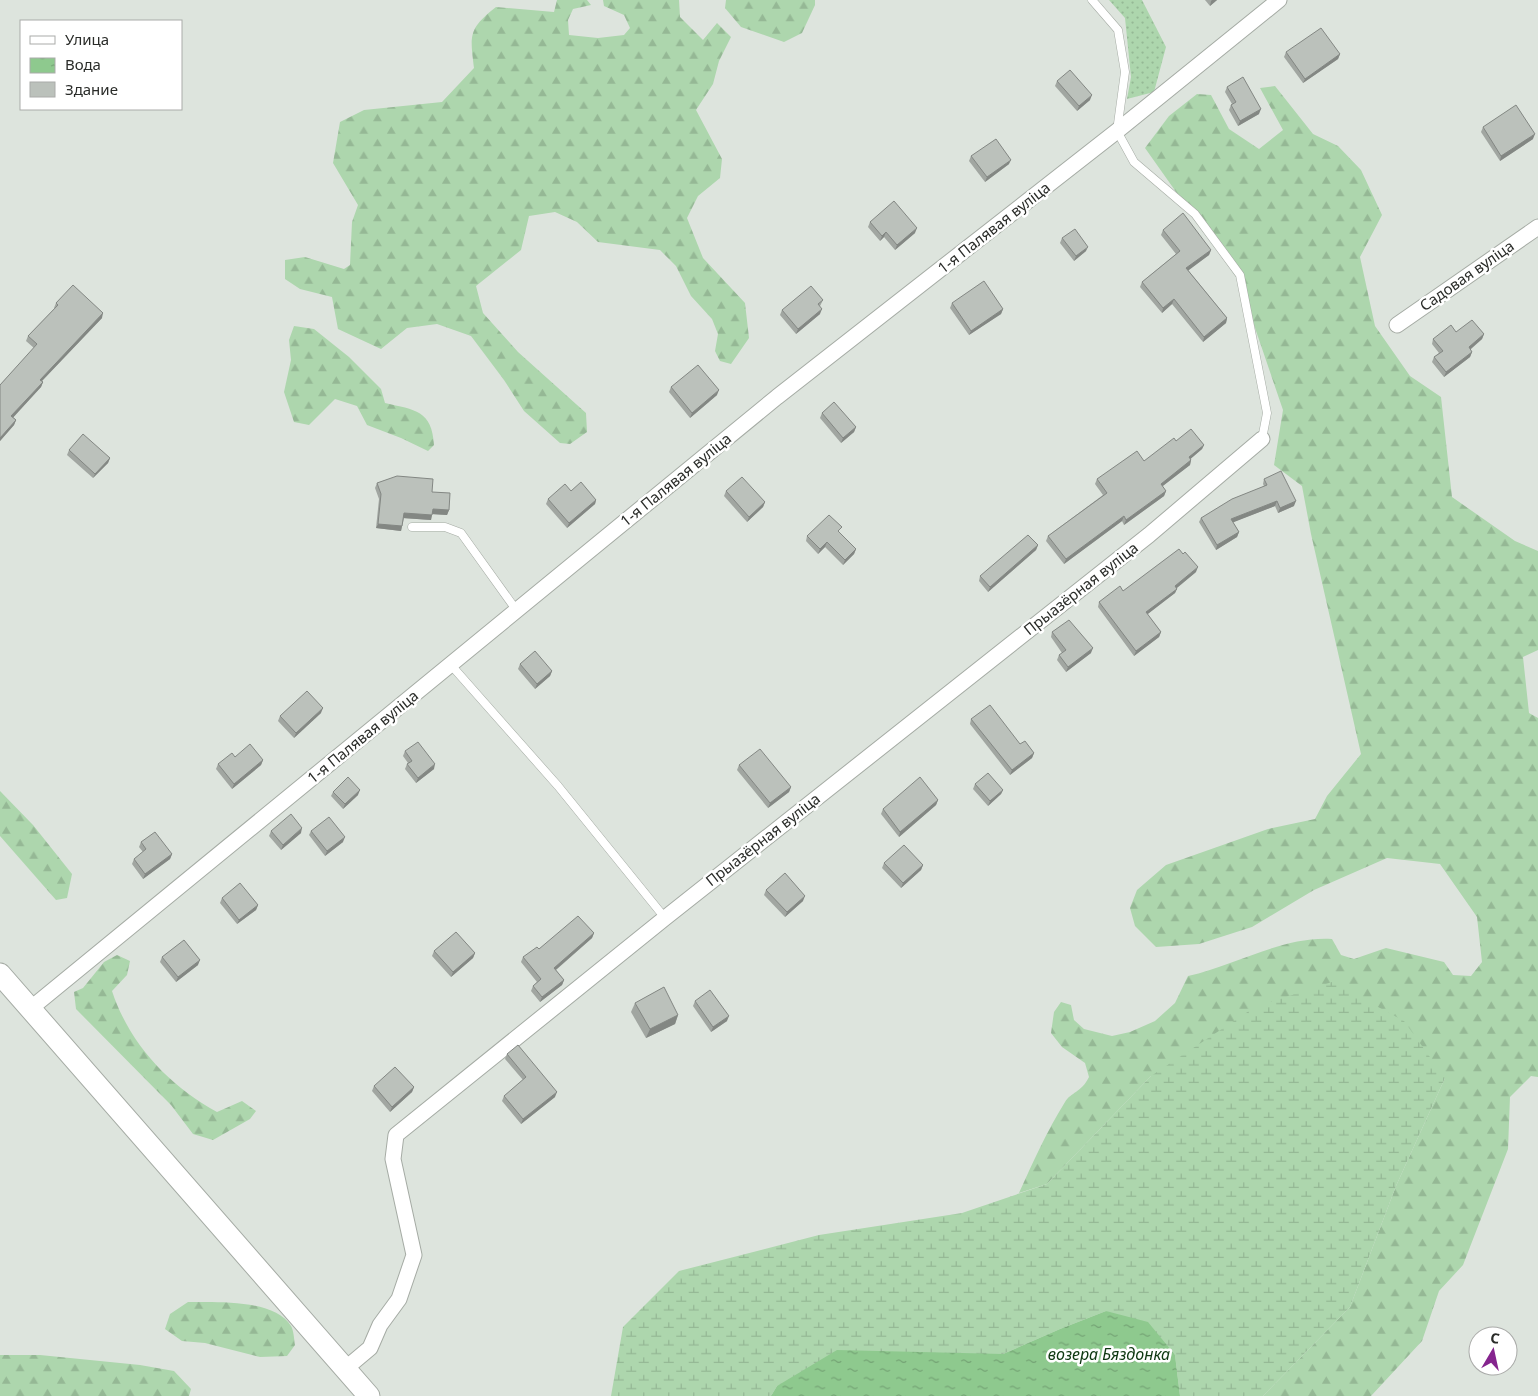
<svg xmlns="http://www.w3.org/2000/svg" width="1538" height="1396" viewBox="0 0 1538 1396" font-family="'Noto Sans',sans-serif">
  <defs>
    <pattern id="grass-dots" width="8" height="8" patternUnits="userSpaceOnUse" patternTransform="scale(1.25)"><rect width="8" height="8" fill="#add6ad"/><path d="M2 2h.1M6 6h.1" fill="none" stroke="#95b895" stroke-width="1.8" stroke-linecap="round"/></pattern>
    <pattern id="forest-firs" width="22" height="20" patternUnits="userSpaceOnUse" patternTransform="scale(1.25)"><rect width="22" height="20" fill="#add6ad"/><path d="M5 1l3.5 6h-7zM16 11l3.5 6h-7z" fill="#95b895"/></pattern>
    <pattern id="wetland-marsh" width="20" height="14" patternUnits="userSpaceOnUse" patternTransform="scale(1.25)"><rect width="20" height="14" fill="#add6ad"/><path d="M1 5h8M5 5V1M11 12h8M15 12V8" fill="none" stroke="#95b895"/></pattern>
    <pattern id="water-ripples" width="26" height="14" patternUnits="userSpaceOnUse" patternTransform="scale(1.25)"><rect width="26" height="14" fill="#8ec98e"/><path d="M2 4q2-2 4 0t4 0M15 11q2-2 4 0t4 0" fill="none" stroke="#74a374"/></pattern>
  </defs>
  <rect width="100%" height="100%" fill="#dde4dd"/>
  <path fill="url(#grass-dots)" d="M 1109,0 L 1142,0 L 1166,47 L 1154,92 L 1127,99 L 1131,77 L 1125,18 Z"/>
  <g fill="url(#forest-firs)">
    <path d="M 557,0 L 587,0 L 591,5 L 573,9 L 568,20 L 569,35 L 598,38 L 624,35 L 630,28 L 624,15 L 604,6 L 603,0 L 679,0 L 680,17 L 703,40 L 717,23 L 731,37 L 719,61 L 713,84 L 696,110 L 722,159 L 720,178 L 698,196 L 687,218 L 703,258 L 745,303 L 749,338 L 731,364 L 720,361 L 715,351 L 718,334 L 712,319 L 691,296 L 676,266 L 660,250 L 598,242 L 577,222 L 555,212 L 529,216 L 521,250 L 476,286 L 483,313 L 518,352 L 586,413 L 587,432 L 570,444 L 560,443 L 524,411 L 504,380 L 471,336 L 437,324 L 407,328 L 381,349 L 338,329 L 332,297 L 300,289 L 285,279 L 285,260 L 305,257 L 344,269 L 350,265 L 352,222 L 358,205 L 333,163 L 340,122 L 364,110 L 442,102 L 474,68 C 470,35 468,29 496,7 L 554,12 Z"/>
    <path d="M 726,0 L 815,0 L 815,5 L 802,33 L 784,42 L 741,27 L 725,8 Z"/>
    <path d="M 1275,86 L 1313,134 L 1338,146 L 1361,170 L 1382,215 L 1360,257 L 1375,326 L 1410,376 L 1441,397 L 1452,497 L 1515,541 L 1538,551 L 1538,650 L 1523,657 L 1529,713 L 1538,718 L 1538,1077 L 1531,1076 L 1510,1097 L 1508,1149 L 1463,1265 L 1439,1291 L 1422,1341 L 1371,1396 L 1263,1396 L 1350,1307 L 1396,1186 L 1445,1078 L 1151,1076 L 1047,1184 L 1019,1193 C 1033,1162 1047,1131 1065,1102 C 1071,1092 1081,1093 1089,1077 L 1085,1063 L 1062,1047 L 1051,1033 L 1054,1012 L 1061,1002 L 1071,1005 L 1074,1020 L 1084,1029 L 1112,1036 L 1130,1032 L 1155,1021 L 1175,1003 L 1188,976 C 1236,965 1283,936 1332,939 L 1341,955 L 1354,959 L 1386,948 L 1444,962 L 1453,975 L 1471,976 L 1482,962 L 1477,917 L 1440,864 L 1387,858 L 1314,890 L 1252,927 L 1199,944 L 1156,947 L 1135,926 L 1130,908 L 1137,890 L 1166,865 L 1268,829 L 1315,819 L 1327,796 L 1361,754 L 1311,534 L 1302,486 L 1274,465 L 1283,410 L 1239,281 L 1145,148 L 1169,116 L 1197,94 L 1211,95 L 1229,129 L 1259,149 L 1283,130 L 1260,88 Z"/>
    <path d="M 294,326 L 314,329 L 349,357 L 381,389 L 385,403 C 415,410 432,410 434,445 L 428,451 L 401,438 L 367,425 L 357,406 L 335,399 L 309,425 L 294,422 L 284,392 L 291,360 L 289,340 Z"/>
    <path d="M 0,791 L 33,825 L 72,874 L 67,898 L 56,900 L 0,836 Z"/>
    <path d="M 117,955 L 130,961 L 127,975 L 112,991 C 129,1043 169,1086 217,1112 L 242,1101 L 256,1111 L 250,1119 L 213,1140 L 193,1134 L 171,1105 L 76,1009 L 74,992 L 83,988 L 104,962 Z"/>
    <path d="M 188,1302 C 216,1302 275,1299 291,1326 C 294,1331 294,1340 295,1345 L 287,1356 L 260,1357 L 205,1343 L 182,1341 L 165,1329 L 170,1314 Z"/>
    <path d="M 0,1355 L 40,1355 L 140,1365 L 174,1371 L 191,1389 L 189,1396 L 0,1396 Z"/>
  </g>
  <path fill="url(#wetland-marsh)" d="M 1332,982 L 1404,1021 L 1445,1078 L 1396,1186 L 1350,1307 L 1263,1396 L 1180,1396 L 1175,1355 L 1106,1311 L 1060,1329 L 1003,1354 L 947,1354 L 777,1386 L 771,1396 L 611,1396 L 623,1327 L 679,1271 L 819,1235 L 962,1213 L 1047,1184 L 1151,1076 L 1255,1007 Z"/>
  <path fill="url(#water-ripples)" d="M 1106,1311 L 1148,1322 L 1175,1355 L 1180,1396 L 771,1396 L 777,1386 L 837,1350 L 1003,1354 L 1060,1329 Z"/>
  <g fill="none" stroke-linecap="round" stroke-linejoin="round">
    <defs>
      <g id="service">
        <path d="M 1092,0 L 1118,30 L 1125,72 L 1117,131 L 1134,162 L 1195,214 L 1240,275 L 1267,413 L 1262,439"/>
        <path d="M 412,527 L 445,527 L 461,533 L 517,611"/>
        <path d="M 451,665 L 558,786 L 665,918"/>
      </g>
      <g id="minor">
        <path d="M 1397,325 L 1538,227"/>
        <path d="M 30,1009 L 777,397 L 1117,131 L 1279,0"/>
        <path d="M 345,1369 L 370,1348 L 380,1325 L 399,1299 L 414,1255 L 393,1159 L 396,1135 L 665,918 L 1149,535 L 1262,439"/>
      </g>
      <path id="secondary" d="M 0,974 L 369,1396"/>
    </defs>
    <use href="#service" stroke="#a5aba4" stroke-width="9"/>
    <use href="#minor" stroke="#a5aba4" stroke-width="17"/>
    <use href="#secondary" stroke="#a5aba4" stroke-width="23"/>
    <use href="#service" stroke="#fff" stroke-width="8"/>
    <use href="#minor" stroke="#fff" stroke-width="15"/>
    <use href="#secondary" stroke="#fff" stroke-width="21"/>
  </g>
  <g fill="#a1a6a1">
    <path d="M 1205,0 L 1217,0 L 1210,6 Z"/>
    <path d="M 1286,52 L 1340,54 L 1338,59 L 1303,83 L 1284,57 Z"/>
    <path d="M 1057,81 L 1090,100 L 1077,111 L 1055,86 Z"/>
    <path d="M 1227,87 L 1259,114 L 1238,126 L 1229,110 L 1231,105 L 1232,104 L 1225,92 Z"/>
    <path d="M 1483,127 L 1533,139 L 1500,161 L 1481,132 Z"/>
    <path d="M 971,156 L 1009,164 L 985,182 L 969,161 Z"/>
    <path d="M 870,222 L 915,233 L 895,250 L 884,237 L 880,241 L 868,227 Z"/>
    <path d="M 1163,230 L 1211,250 L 1209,255 L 1188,270 L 1227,318 L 1226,323 L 1203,342 L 1172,304 L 1162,313 L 1140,287 L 1142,282 L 1176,254 L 1161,235 Z"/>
    <path d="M 1062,238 L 1086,251 L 1074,261 L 1060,243 Z"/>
    <path d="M 823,300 L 820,306 L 820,314 L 796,334 L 780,315 L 782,310 Z"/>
    <path d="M 56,303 L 102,318 L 42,381 L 43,382 L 41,387 L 13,417 L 16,420 L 14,425 L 0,441 L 0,385 L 34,348 L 26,341 L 28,336 L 55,308 L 54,308 Z"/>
    <path d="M 952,303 L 1003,309 L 1001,314 L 969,335 L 950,308 Z"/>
    <path d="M 1456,332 L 1484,334 L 1482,339 L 1470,350 L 1472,352 L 1470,357 L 1444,377 L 1432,362 L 1434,357 L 1439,353 L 1432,344 L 1433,339 Z"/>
    <path d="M 671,387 L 717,395 L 690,418 L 669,392 Z"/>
    <path d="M 822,413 L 856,427 L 854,432 L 841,443 L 820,418 Z"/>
    <path d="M 1176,441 L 1204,445 L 1202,449 L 1190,459 L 1191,460 L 1190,465 L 1162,486 L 1166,491 L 1164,496 L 1124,525 L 1122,521 L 1064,564 L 1046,541 L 1048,536 L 1103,495 L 1095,484 L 1097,479 L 1144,461 Z"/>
    <path d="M 69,450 L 110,458 L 108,463 L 93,478 L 67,455 Z"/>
    <path d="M 1264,479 L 1294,506 L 1278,513 L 1275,506 L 1233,522 L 1239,532 L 1237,537 L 1216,550 L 1199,522 L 1201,518 L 1264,486 L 1263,484 Z"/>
    <path d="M 377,483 L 432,492 L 449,510 L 447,515 L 432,514 L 431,520 L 404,518 L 401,531 L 376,528 L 379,499 L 375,488 Z"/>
    <path d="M 571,491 L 596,500 L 595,504 L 567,528 L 546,504 L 548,499 Z"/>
    <path d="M 726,491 L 765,502 L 763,507 L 747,522 L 724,496 Z"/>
    <path d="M 840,533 L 856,549 L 854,554 L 843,565 L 825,547 L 818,554 L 806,541 L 807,536 Z"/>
    <path d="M 1038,545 L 1036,550 L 988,592 L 979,581 L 980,576 Z"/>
    <path d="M 1196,572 L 1177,588 L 1175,593 L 1147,614 L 1161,632 L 1159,637 L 1134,656 L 1098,607 L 1099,602 L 1123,591 Z"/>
    <path d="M 1052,632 L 1091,653 L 1066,672 L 1057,660 L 1059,655 L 1062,653 L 1051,637 Z"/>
    <path d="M 520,664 L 552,671 L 550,676 L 535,689 L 518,669 Z"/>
    <path d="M 321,713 L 294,738 L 278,721 L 280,716 Z"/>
    <path d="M 971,719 L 1020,744 L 1034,753 L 1032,758 L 1010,775 L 970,724 Z"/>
    <path d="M 405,751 L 434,769 L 416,783 L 405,769 L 407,764 L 408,763 L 403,756 Z"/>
    <path d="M 235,757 L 263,760 L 261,765 L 232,789 L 216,769 L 218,764 Z"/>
    <path d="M 739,765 L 791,787 L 789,792 L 768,808 L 737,770 Z"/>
    <path d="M 975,784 L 1003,790 L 1001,794 L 988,806 L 973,789 Z"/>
    <path d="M 333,792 L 358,795 L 343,809 L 331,796 Z"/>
    <path d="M 938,800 L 936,805 L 899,837 L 881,814 L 883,809 Z"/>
    <path d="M 271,831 L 301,833 L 281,850 L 269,836 Z"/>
    <path d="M 311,831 L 343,842 L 325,856 L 309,835 Z"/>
    <path d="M 141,842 L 172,854 L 170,859 L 143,879 L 132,864 L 134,859 L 143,852 L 139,847 Z"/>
    <path d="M 884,863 L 923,865 L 921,870 L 901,888 L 882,868 Z"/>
    <path d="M 766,890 L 803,901 L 785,917 L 764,895 Z"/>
    <path d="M 222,898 L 258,905 L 256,910 L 237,924 L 220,903 Z"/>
    <path d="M 594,933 L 592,938 L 556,970 L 564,980 L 562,985 L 540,1002 L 531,991 L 533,986 L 537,982 L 521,962 L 523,957 L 539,949 Z"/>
    <path d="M 434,951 L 475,953 L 473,958 L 451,977 L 432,956 Z"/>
    <path d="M 162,957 L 198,965 L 176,982 L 160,962 Z"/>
    <path d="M 695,1001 L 727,1021 L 711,1032 L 693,1006 Z"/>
    <path d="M 635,1003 L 678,1015 L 675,1024 L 646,1038 L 631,1012 Z"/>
    <path d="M 507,1054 L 555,1097 L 521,1124 L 502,1101 L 504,1096 L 523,1080 L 505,1059 Z"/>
    <path d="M 374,1086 L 414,1087 L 412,1092 L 390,1112 L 372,1091 Z"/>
  </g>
  <g fill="#838783">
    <path d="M 1212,0 L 1217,0 L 1210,6 L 1211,1 Z"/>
    <path d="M 1340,54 L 1338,59 L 1303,83 L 1305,79 Z"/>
    <path d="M 1092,95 L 1090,100 L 1077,111 L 1079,106 Z"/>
    <path d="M 1261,109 L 1259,114 L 1238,126 L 1240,121 Z"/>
    <path d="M 1535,134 L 1533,139 L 1500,161 L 1501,156 Z"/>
    <path d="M 1011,160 L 1009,164 L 985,182 L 987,177 Z"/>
    <path d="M 917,228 L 915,233 L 895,250 L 897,245 Z"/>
    <path d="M 886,232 L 884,237 L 880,241 L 882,236 Z"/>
    <path d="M 1088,247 L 1086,251 L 1074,261 L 1076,256 Z"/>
    <path d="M 1211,250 L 1209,255 L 1185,273 L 1186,268 Z"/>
    <path d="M 1174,299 L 1172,304 L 1162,313 L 1163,308 Z"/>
    <path d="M 822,309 L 820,314 L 796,334 L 798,329 Z"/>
    <path d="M 1003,309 L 1001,314 L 969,335 L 971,331 Z"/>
    <path d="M 103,313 L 102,318 L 38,385 L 40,380 Z"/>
    <path d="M 1227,318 L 1226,323 L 1203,342 L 1204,337 Z"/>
    <path d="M 1484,334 L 1482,339 L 1467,352 L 1469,347 Z"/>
    <path d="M 1472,352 L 1470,357 L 1444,377 L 1446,372 Z"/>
    <path d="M 43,382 L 41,387 L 10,421 L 11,416 Z"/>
    <path d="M 719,390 L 717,395 L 690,418 L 692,413 Z"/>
    <path d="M 16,420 L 14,425 L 0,441 L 0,438 Z"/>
    <path d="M 856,427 L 854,432 L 841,443 L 843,438 Z"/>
    <path d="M 1204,445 L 1202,449 L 1187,462 L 1189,457 Z"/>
    <path d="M 110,458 L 108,463 L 93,478 L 95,474 Z"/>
    <path d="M 1191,460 L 1190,465 L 1159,489 L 1161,484 Z"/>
    <path d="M 1166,491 L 1164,496 L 1124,525 L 1126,520 Z"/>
    <path d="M 596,500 L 595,504 L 567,528 L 569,523 Z"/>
    <path d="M 1277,501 L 1275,506 L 1229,524 L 1231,519 Z"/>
    <path d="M 1296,501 L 1294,506 L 1278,513 L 1280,508 Z"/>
    <path d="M 765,502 L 763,507 L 747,522 L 749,517 Z"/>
    <path d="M 433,509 L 449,510 L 447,515 L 431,514 Z"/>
    <path d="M 404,513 L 432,515 L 431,520 L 402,518 Z"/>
    <path d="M 1124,516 L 1122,521 L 1064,564 L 1066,559 Z"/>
    <path d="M 378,524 L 402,526 L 401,531 L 376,528 Z"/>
    <path d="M 1239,532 L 1237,537 L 1216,550 L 1217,545 Z"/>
    <path d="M 827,542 L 825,547 L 818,554 L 820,549 Z"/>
    <path d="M 1038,545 L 1036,550 L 988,592 L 990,587 Z"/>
    <path d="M 856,549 L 854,554 L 843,565 L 845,560 Z"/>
    <path d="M 1198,567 L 1196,572 L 1173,591 L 1175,586 Z"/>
    <path d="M 1177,589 L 1175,593 L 1144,617 L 1146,612 Z"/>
    <path d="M 1161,632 L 1159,637 L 1134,656 L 1136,651 Z"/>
    <path d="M 1093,648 L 1091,653 L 1066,672 L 1068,667 Z"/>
    <path d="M 552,671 L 550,676 L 535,689 L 537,684 Z"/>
    <path d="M 323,708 L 321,713 L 294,738 L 296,733 Z"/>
    <path d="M 1034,753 L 1032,758 L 1010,775 L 1012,770 Z"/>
    <path d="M 263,760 L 261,765 L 232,789 L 234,784 Z"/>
    <path d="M 435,764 L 434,769 L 416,783 L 418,778 Z"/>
    <path d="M 791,787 L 789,792 L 768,808 L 770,803 Z"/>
    <path d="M 360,790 L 358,795 L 343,809 L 345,804 Z"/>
    <path d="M 1003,790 L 1001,794 L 988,806 L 990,801 Z"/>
    <path d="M 938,800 L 936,805 L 899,837 L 900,832 Z"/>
    <path d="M 302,828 L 301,833 L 281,850 L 283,845 Z"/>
    <path d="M 345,837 L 343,842 L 325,856 L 327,851 Z"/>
    <path d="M 172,854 L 170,859 L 143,879 L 145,874 Z"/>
    <path d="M 923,865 L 921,870 L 901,888 L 903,883 Z"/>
    <path d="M 805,896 L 803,901 L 785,917 L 787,912 Z"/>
    <path d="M 258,905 L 256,910 L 237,924 L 239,920 Z"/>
    <path d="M 594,933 L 592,938 L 552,973 L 554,968 Z"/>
    <path d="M 475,953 L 473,958 L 451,977 L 453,972 Z"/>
    <path d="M 200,960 L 198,965 L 176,982 L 178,977 Z"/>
    <path d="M 564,980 L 562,985 L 540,1002 L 542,997 Z"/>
    <path d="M 678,1015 L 675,1024 L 646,1038 L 650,1029 Z"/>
    <path d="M 729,1016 L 727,1021 L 711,1032 L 713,1027 Z"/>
    <path d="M 414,1087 L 412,1092 L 390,1112 L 392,1107 Z"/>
    <path d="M 557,1092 L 555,1097 L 521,1124 L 523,1119 Z"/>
  </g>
  <g fill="#bbc1bb" stroke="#838783">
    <path d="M 1321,28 L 1340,54 L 1305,79 L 1286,52 Z"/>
    <path d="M 1070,70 L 1092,95 L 1079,106 L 1057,81 Z"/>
    <path d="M 1243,77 L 1261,109 L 1240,121 L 1231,105 L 1236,102 L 1227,87 Z"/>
    <path d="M 1516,105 L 1535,134 L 1501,156 L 1483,127 Z"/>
    <path d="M 996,139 L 1011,160 L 987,177 L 971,156 Z"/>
    <path d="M 894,201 L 917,228 L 897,245 L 886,232 L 882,236 L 870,222 Z"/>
    <path d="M 1183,213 L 1211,250 L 1186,268 L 1227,318 L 1204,337 L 1174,299 L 1163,308 L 1142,282 L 1180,251 L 1163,230 Z"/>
    <path d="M 1075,229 L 1088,247 L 1076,256 L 1062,238 Z"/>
    <path d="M 984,281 L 1003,309 L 971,331 L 952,303 Z"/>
    <path d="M 73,285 L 103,313 L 40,380 L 43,382 L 11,416 L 16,420 L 0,438 L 0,385 L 37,344 L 28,336 L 58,305 L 56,303 Z"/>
    <path d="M 811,286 L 823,300 L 818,304 L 822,309 L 798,329 L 782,310 Z"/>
    <path d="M 1472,320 L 1484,334 L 1469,347 L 1472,352 L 1446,372 L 1434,357 L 1443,351 L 1433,339 L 1451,325 L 1456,332 Z"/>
    <path d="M 698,365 L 719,390 L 692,413 L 671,387 Z"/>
    <path d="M 834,402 L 856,427 L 843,438 L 822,413 Z"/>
    <path d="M 1191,429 L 1204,445 L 1189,457 L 1191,460 L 1161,484 L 1166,491 L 1126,520 L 1124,516 L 1066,559 L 1048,536 L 1107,493 L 1097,479 L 1137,451 L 1144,461 L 1174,438 L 1176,441 Z"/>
    <path d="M 83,434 L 110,458 L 95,474 L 69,450 Z"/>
    <path d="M 1281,471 L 1296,501 L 1280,508 L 1277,501 L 1231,519 L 1239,532 L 1217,545 L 1201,518 L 1232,499 L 1267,485 L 1264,479 Z"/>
    <path d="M 397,476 L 433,479 L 432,492 L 450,493 L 449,510 L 433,509 L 432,515 L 404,513 L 402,526 L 378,524 L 381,494 L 377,483 Z"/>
    <path d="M 742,477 L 765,502 L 749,517 L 726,491 Z"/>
    <path d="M 581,482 L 596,500 L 569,523 L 548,499 L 565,484 L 571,491 Z"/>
    <path d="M 829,515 L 842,527 L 838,531 L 856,549 L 845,560 L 827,542 L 820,549 L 807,536 Z"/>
    <path d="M 1028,535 L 1038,545 L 990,587 L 980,576 Z"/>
    <path d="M 1179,549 L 1183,554 L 1185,552 L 1198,567 L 1175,586 L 1177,589 L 1146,612 L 1161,632 L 1136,651 L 1099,602 L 1120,586 L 1123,591 Z"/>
    <path d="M 1069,620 L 1093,648 L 1068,667 L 1059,655 L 1066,650 L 1052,632 Z"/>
    <path d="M 535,651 L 552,671 L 537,684 L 520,664 Z"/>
    <path d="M 307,691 L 323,708 L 296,733 L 280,716 Z"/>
    <path d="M 990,705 L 1020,744 L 1025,741 L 1034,753 L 1012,770 L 971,719 Z"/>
    <path d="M 418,742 L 435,764 L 418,778 L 407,764 L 412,761 L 405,751 Z"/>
    <path d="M 250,744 L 263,760 L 234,784 L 218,764 L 232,753 L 235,757 Z"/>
    <path d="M 760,749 L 791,787 L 770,803 L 739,765 Z"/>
    <path d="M 988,773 L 1003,790 L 990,801 L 975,784 Z"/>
    <path d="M 348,777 L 360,790 L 345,804 L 333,792 Z"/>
    <path d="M 920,777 L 938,800 L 900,832 L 883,809 Z"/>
    <path d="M 291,814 L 302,828 L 283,845 L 271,831 Z"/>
    <path d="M 329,817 L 345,837 L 327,851 L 311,831 Z"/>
    <path d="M 155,832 L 172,854 L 145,874 L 134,859 L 146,849 L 141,842 Z"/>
    <path d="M 904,845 L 923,865 L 903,883 L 884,863 Z"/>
    <path d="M 785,873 L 805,896 L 787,912 L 766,890 Z"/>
    <path d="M 240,883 L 258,905 L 239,920 L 222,898 Z"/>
    <path d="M 578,916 L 594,933 L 554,968 L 564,980 L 542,997 L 533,986 L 541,979 L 523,957 L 537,947 L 539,949 Z"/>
    <path d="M 456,932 L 475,953 L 453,972 L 434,951 Z"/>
    <path d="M 184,940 L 200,960 L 178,977 L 162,957 Z"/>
    <path d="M 664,987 L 678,1015 L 650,1029 L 635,1003 Z"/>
    <path d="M 710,990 L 729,1016 L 713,1027 L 695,1001 Z"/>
    <path d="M 518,1045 L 557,1092 L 523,1119 L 504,1096 L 526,1077 L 507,1054 Z"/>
    <path d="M 395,1067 L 414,1087 L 392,1107 L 374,1086 Z"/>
  </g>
  <g text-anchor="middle" stroke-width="5" stroke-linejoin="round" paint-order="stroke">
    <g font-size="15" fill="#2a2c29" stroke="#fff">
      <text transform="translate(994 228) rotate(-38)" y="5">1-я Палявая вуліца</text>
      <text transform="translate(1467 276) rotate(-35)" y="5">Садовая вуліца</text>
      <text transform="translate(676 480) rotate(-39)" y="5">1-я Палявая вуліца</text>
      <text transform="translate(1081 589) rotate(-38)" y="5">Прыазёрная вуліца</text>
      <text transform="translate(363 737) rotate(-39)" y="5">1-я Палявая вуліца</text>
      <text transform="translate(763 840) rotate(-38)" y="5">Прыазёрная вуліца</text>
    </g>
    <g font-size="16" font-style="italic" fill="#0d3710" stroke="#fff">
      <text x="1109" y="1360">возера Бяздонка</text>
    </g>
  </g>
  <rect x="20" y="20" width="162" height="90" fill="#ffffff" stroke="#aaaba9"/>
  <rect x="30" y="36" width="25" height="8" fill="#ffffff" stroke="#aaaba9"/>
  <text x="65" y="45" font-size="15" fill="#2a2c29">Улица</text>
  <rect x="30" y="58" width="25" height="15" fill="url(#water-ripples)" stroke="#aaaba9"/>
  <text x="65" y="70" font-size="15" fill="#2a2c29">Вода</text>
  <rect x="30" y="82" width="25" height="15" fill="#bbc1bb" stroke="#aaaba9"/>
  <text x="65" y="95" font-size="15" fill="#2a2c29">Здание</text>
  <g transform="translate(1493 1351) rotate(9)"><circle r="24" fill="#ffffff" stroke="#aaaba9"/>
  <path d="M0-4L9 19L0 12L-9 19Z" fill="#85248e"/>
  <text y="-8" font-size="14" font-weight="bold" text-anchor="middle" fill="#2a2c29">С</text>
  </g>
</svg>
